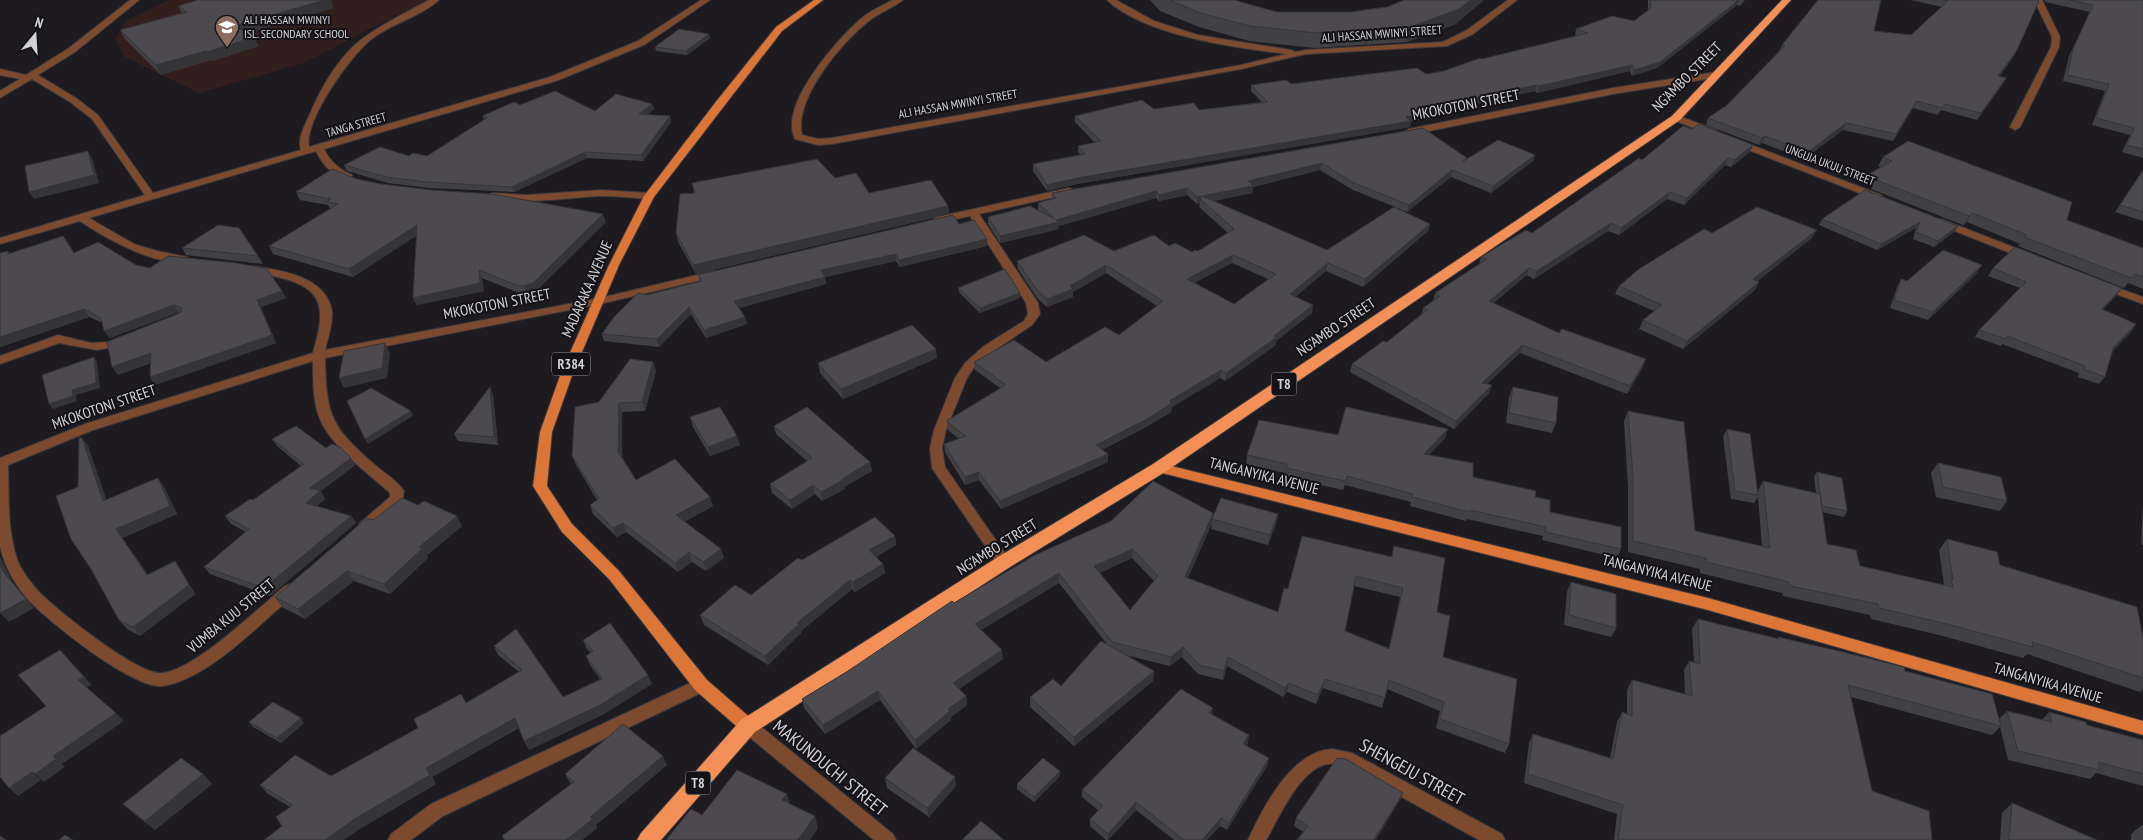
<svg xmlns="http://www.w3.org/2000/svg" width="2143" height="840" font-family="'PT Sans Narrow',sans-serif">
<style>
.education{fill:#311e1d}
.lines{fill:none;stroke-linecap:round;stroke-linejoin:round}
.minor-casing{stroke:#3a383d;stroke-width:2}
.major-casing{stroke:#3a383d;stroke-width:2}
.highway-casing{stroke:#3a383d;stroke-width:2}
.minor{fill:#7b4a2f;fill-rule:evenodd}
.major{fill:#db7538;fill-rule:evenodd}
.highway{fill:#f29058;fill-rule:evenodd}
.wall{fill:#414044;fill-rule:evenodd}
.shaded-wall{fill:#353437}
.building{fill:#4c4a4f;stroke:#353437;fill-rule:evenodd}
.labels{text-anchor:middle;stroke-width:4;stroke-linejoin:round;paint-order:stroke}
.far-poi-label{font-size:12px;fill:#d2d1d4;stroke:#141217;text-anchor:start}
.far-street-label{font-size:12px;fill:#d2d1d4;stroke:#141217}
.shield{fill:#141217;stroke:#99989b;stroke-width:1}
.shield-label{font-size:14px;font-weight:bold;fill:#d2d1d4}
.street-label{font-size:15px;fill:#d2d1d4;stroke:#141217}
.near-street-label{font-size:18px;fill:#d2d1d4;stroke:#141217}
</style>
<rect width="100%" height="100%" fill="#1d1b20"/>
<path class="education" d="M169,0H427L304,63L199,93L125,57L115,39L126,21Z"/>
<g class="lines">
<g class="minor-casing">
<path id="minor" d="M130,0H139L75,52L38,75L76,98L98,115L153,193L301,150C297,137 305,126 310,114C322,85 342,51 369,34C388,21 409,11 429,0H439C420,17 393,23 373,38C351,54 304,121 309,147L550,77L638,41L701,0H710L644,45L556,81L324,149C330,162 340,170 352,175V179C337,182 322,164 316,151L89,218L134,244L157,251L187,257L188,259L187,261C158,268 103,237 80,221L0,244V238L145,195L92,119L70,102L32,79L0,98V91L20,79L0,75V69L26,75L69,48Z
M893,0H903C893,8 880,12 870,20C842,42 794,98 802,135L818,139L832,138L1241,65L1287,54C1237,48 1145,36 1107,0H1116L1154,21L1198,35L1291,50L1295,52L1306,50L1443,42L1467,30L1508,0H1517L1473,34L1447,46L1306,54L1241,69L832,144L818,145L795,139C778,105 838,38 863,17C872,10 883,5 893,0Z
M2034,0H2042L2060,37L2059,47L2020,127L2015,130L2010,127L2051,47L2052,37Z
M1716,72L1719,73V77L1613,94L1409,135L1404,132L1409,129L1613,88Z
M1676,115L1716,130L1718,132L1716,134H1710L1673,120V116Z
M1736,139L1881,195L1883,197L1881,199H1875L1733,144L1731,142Z
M1069,188L1072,189V193L979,214L1038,303L1040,314L1032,325L992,352L973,369L967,378L946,430L942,448L945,467L1011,562L1009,566L1004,567L999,566L932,468L930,448L934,430L955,378L965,363L984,346L1024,321L1028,314L1026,303L970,216L937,223L932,220L937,217Z
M602,190L649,193L654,196L649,199C634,198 618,196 602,196C581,196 500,208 487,196L492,193L526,195Z
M1941,219L2031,254L2032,256L2031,258H2023L1937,224L1936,222Z
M252,266C280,270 326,276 332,311C333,324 328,338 325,350L600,298L714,271L719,274L718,276L600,304L325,358C326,415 331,427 375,465C384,473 398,481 404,491L402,502L370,531H360L358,527L360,523L390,497V493C367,472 328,445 318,414C313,398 313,378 313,361L93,430L8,465C9,496 7,529 17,559C22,572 31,583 40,593C58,611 139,676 162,673C196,669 257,609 285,586L290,584L295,586L297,590L295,594C261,623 208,679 163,686C134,690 44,619 25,596C13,581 4,565 0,546V458L85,424L313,353C316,340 321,327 320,314C320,279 273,277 248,271L247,269Z
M2104,283L2143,297V304L2100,288L2099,286L2100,284Z
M58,335L91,343L108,342L124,336L130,340L118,346L97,350L59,343L0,364V356Z
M701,678L707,680L709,685L707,690L443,816L411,840H388L391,834L431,804Z
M748,719L754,721L893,834L896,840H874L742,731L740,726L742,721Z
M1332,749L1352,753L1502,834L1505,840H1479L1344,765C1339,765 1333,763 1328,764C1300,768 1279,818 1266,840H1248C1263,808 1291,751 1332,749Z"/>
</g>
<g class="major-casing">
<path id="major" d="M814,0H823L782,31L654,197L619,265L573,373L552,432L547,486L572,524L619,571L707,680L754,721L756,726L754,731L748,733L742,731L695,690L609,579L562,532L533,486L540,432L561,373L609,265L644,196L715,103L776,27Z
M1159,463L1708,598L2143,721V735L1708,610L1154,471L1152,468L1154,465Z"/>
</g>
<g class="highway-casing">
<path id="highway" d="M1782,0H1791L1680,120L1165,472L1010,567L755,732L661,840H637L641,833L741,720L998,557L1153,464L1672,116Z"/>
</g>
<use href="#minor" class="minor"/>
<use href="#major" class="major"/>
<use href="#highway" class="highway"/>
</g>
<path class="wall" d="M1150,0H1234L1277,12L1456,24L1407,42L1314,48L1249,41L1199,27L1160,11Z
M1648,0H1745L1740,6L1737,5L1657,68L1632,76L1630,71L1537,93L1535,91L1464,106L1463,110L1411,122L1410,127L1077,184L1047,191L1033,171V164L1081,155L1078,152V146L1095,143L1075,122V116L1154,109L1199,110L1262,102L1251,91V85L1291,84L1426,74L1444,71L1482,59L1578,36L1575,35L1576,29L1634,21L1648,10Z
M1911,0H2038L2017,50L1999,77L2006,78L2002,85L1977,120L1941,110L1938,115L1913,108L1893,141L1843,130L1804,159L1762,143L1759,145L1706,125L1708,118L1726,106L1779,51L1782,45L1874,31L1911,35L1942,7Z
M2044,0H2143V158L2122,152L2130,135L2092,125L2105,91L2063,81L2069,56L2090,12L2045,2Z
M178,6L334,8L247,33L259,46L212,61L211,60L161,75L125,39L120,30L182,13Z
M709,34L710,38L687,55L656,51L655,47Z
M652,104L654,109L646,115L670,116L671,122L643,161L587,158L514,192L429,188L388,183L347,171L344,165L409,156H427L484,120L482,116L520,105L595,111Z
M1423,128L1467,159L1535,155L1533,161L1491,193L1451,177L1407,212L1351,189L1320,170L1253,187L1252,193L1214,201L1327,250L1430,224L1428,231L1363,287L1326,271L1295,297L1313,305L1312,313L1276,341V345L1225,381L1220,378L1172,407L1171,412L1146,427L1102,450L1108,454V462L1001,509L979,480L965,485L945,452L944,444L959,439L948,430L947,422L1000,388L975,370L974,362H1046L1119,335L1157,306L1106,273L1073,292V297L1047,307L1037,298L1018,269L1017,261L1169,246L1192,252L1198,251L1228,233L1199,207L1200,203L1197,204L1187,195L1159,201L1156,198L1059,226V229L1000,243L988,224V217L1040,211L1038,210V203L1052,199V193ZM1232,263L1268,279L1234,304L1194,283Z
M1692,129L1753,145L1750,152L1731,167L1725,165L1684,205L1667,199L1619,235L1608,231L1534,279L1527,275L1493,303L1559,333L1643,367L1627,394L1520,353L1487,384L1492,385L1489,393L1454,429L1350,372L1352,364L1387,342L1421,315L1423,308L1433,301L1435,293L1479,264L1481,257L1532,233L1642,160Z
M1883,157L2067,220L2143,248V289L2128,283L2124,288L2018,246L2020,244L1967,222L1963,225L1871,189L1873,186L1865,183L1869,174L1881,167L1878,166Z
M2143,170V221L2115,212Z
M835,178L869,193L948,206L949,214L696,274L678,242L676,233L694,193L692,183Z
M357,179L381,184L606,222L536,291L527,294L519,293L482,278L484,291L417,305L413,298L417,235L353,277L273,254L269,246L330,209L328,205L300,200L296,192Z
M1865,190L1958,226L1954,232L1934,247L1913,239L1916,228L1877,250L1819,225L1822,219Z
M959,224L987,246L900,267L896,261L825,277L826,284L739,308L747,324L706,338L691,314L659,347L604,341L602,334L647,295L700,281L698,275Z
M1712,233L1812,238L1757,281L1759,282L1755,290L1683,349L1639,329L1643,320L1654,311L1615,294L1619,286Z
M182,248L258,256L263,264L186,255Z
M8,251L10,254L74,253L136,265L286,298L261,307L276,343L155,385L150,377L151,363L118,375L180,313L179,312L110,338L104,331L103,323L89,317L0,347Z
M1993,268L2122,288L2116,296L2103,309L2136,324L2131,332L2113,351L2105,377L2099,384L2078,377L2079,373L2002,344L2001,346L1975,337L1979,330L2020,288L1988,276Z
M1977,273L1928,320L1890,308L1897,287L1901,279L1907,281Z
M958,288L1020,293V298L980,313L959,292Z
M937,358L843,399L820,373L818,363Z
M656,371L645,411L622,412V457L636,480L713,506L684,522L724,558L706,571L692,562L678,572L626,532L617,537L593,514L590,505L597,500L576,465L572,456L599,402Z
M490,387L493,395L498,445L458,441L454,434Z
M1513,387L1556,423L1552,433L1506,423L1509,397Z
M1628,411L1695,531L1762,546L1758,497L1754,503L1731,499L1723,437L1727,429L1758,491L1763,481L1816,493L1814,477L1817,472L1847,511L1844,517L1822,512L1827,544L1860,566L1944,585L1939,550L1947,539L2000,565L2143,637V689L2140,692L2027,654L2023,658L1939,635L1871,619L1870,615L1783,596L1782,593L1700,573V569L1628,552V487L1624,421Z
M690,417L740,445L710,456L693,427Z
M774,426L870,462L872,471L844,487L845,489L822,501L815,494L792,509L772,493L770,484L807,461L776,434Z
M1338,435L1445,438L1429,455L1473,477L1535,497L1550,512L1621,549L1617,558L1542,540L1543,536L1467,519L1466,521L1410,506L1411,502L1345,485L1343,490L1284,477L1285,473L1246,464L1247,455Z
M82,438L88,446L106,500L158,478L164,487L177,514L122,538L148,575L175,561L181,570L195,594L140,636L127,629L119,620L78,487Z
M272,439L326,448L351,458L355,465L321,491L325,499L317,506L351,516L356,523L270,596L210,574L204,567L246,532L231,524L225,516L253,500L301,466L277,446Z
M1938,463L2007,501L2000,511L1936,497L1931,473Z
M2143,505V545L2141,544Z
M1213,513L1212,519L1278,514L1276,524L1268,545L1211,529L1212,523L1188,578L1278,612L1288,589L1391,557L1394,546L1437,612L1443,657L1509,744L1505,753L1436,728L1440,711L1387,689L1382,708L1323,688L1316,704L1287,692L1283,697L1227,666L1223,680L1198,674L1182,657L1170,666L1125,655L1154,671L1153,681L1074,746L1030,707V697L1061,686L1106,643L1059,583L981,630L1003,659L959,689L966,696L967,705L951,717V720L916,749L880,700L825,734L804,708L802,699L848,671L954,603ZM1132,558L1154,581L1130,610L1100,573ZM1354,586L1400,597L1389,648L1345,631Z
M373,520L462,526L427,555L428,558L390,594L354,581L305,619L282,607L275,597Z
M895,536L896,545L876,557L883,564L885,573L855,592L852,589L801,631V633L768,665L704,625L700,615L751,595L802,560Z
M1571,582L1616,628L1611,637L1564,625L1567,592Z
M1698,619L1777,639L1778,637L1905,671L1999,719L2007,711L2042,720L2049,712L2087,725L2143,740V786L2096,773L2090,779L2008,760L2000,727L1992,735L1851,697L1872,791L1932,840H1614L1617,814L1524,783L1529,743L1533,734L1610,758L1617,722L1622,712L1627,714V690L1632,680L1685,694L1684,670L1689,661L1694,662L1692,629Z
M583,640L652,684L604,714L529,750L524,741L519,728L432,777L436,784L363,827L282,826L290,807L268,794L260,785L331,776L467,702L519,672L498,655L494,646L563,697L600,679L590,665L586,656L591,653L587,649Z
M1212,715L1248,743L1246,746L1269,758L1267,766L1227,830L1220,826L1207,840H1174L1136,810L1108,840H1106L1090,826V819L1098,810L1082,797V790Z
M249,722L304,723L281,743L253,727Z
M667,765L596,825L597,828L582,840H504L502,836L571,784L565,774Z
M203,774L212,784L155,830L133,813L123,804Z
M1060,776L1034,802L1017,789V784Z
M885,778L956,786L929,817L887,788Z
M1403,793L1400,800L1303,832L1294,826L1296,818Z
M2012,803L2097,840H2000L2002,813Z
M2142,825H2143V840H2131V834Z"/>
<path class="shaded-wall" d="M325,0H331L334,8L240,35L235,26Z
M1470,0H1484L1456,24L1407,42L1410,27Z
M1739,0L1737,5L1657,68L1632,76L1634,70Z
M709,34L710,38L687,55L686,51Z
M254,37L259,46L212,61L207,52Z
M2017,50L2014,56L1995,83L1998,76Z
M206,51L211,60L161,75L156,65Z
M1632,65L1630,71L1537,93L1539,86Z
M2006,78L2002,85L1977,120L1981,113Z
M1537,85L1535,91L1464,106L1463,110L1411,122L1410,127L1077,184L1047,191V185L1077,178L1406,117L1461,101Z
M652,104L654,109L640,120L639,114Z
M670,116L671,122L643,161L641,155Z
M1846,123L1843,130L1804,159L1808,152Z
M1765,136L1762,143L1759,145L1762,138Z
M1753,145L1750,152L1731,167L1734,160Z
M88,151L92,158L99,183L34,199L29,192Z
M585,152L587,158L514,192L512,187Z
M1535,155L1533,161L1491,193L1493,186Z
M1728,158L1725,165L1684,205L1687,198Z
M1322,163L1320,170L1253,187L1252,193L1204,203L1200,199V203L1197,204V197L1248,181Z
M1452,170L1451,177L1407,212L1409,205Z
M1187,188V195L1159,201V195Z
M1156,191V198L1059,226V229L1000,243V236Z
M1670,192L1667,199L1619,235L1621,228Z
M948,206L949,214L696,274L693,265Z
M1972,213L1967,222L1963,225L1969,216Z
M603,214L606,222L536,291L527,294L524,286Z
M1920,222L1916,228L1877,250L1881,244Z
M1611,223L1608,231L1534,279L1537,271Z
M1430,224L1428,231L1363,287L1365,279Z
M417,225L421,233L353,277L349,269Z
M1958,226L1954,232L1934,247L1938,241Z
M1817,230L1812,238L1749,288L1753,279Z
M987,239V246L900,267L899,260Z
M896,254V261L825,277L826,284L736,309L734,301L821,270Z
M1233,255L1232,263L1187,287V279Z
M1328,263L1326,271L1288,302L1290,294Z
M1106,265V273L1073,292V297L1047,307V299Z
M1982,265L1977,273L1928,320L1933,312Z
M1529,268L1527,275L1487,309L1489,301Z
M479,270L482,278L484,291L417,305L413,298Z
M1759,282L1755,290L1683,349L1687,341Z
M2122,288L2116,296L2096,316L2102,309Z
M282,291L286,298L261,307L276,343L155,385L150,377L257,300Z
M1020,293V298L980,313V308Z
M174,305L179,312L110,338L104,331Z
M1313,305L1312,313L1276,341V345L1225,381L1226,373Z
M689,307L691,314L659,347L657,339Z
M84,309L89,317L0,347V337Z
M745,317L747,324L706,338L704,330Z
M2136,324L2131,332L2108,356L2113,348Z
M385,343L390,353L387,378L344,388L339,378Z
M1522,345L1520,353L1479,391L1482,383Z
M936,349L937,358L843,399L841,389Z
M151,353L157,360L118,375L112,367Z
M94,357L97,362L100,388L76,395L77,401L53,409L49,404Z
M1646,359L1643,367L1627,394L1630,386Z
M653,362L656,371L645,411L642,402Z
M1221,370L1220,378L1172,407L1171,412L1146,427L1096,453V445Z
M1492,385L1489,393L1454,429L1456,421Z
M490,387L493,395L498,445L494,437Z
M619,403L622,412V461L618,452Z
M411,411L413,416L368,444L365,439Z
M1448,429L1445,438L1421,463L1424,454Z
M737,436L740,445L710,456L708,447Z
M82,438L88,446L110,510L103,501Z
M1108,454V462L1001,509L1000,501Z
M351,458L355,465L321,491L325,499L311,511L306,503L310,488Z
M870,462L872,471L844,487L845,489L822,501L821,492Z
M979,472V480L965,485V477Z
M158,478L164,487L177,514L122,538L154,583L147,575L116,529Z
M813,485L815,494L792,509L790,500Z
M710,497L713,506L679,524L676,515Z
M1213,513L1212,522L1184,586L1185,577Z
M1278,514L1276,524L1268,545L1270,535Z
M351,516L356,523L270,596L264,588Z
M457,516L462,526L427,555L428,558L390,594L384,584L419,547Z
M623,523L626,532L617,537L613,528Z
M895,536L896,545L871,560L869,550Z
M721,549L724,558L706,571L703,562Z
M1133,549L1132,558L1094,575V566Z
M689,552L692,562L678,572L675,563Z
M0,557L13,583L34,608L9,622L0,613Z
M175,561L181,570L195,594L140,636L133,627Z
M883,564L885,573L855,592L853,582Z
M347,571L354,581L305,619L298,609Z
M1059,573V583L976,633L975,624Z
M850,580L852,589L801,631V633L768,665L765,656L797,623Z
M1183,647L1182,657L1170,666L1171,657Z
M60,650L92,685L86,688L78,680Z
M1002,650L1003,659L954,692L953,683Z
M1228,657L1227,666L1223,680L1224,671Z
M1154,671L1153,681L1074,746V737Z
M648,675L652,684L604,714L529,750L524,741Z
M1325,679L1323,688L1316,704L1318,695Z
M1289,683L1287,692L1283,697L1285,688Z
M878,691L880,700L825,734L823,725Z
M966,696L967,705L951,717V720L916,749L915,740L948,709Z
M1213,708L1212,716L1209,713Z
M116,713L124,721L62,764L65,767L44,782L35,774L53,756Z
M301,718L304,723L281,743L277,738Z
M515,718L520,727L432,777L436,784L363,827L344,840H325L426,768Z
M1249,735L1248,743L1242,752L1243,744Z
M663,756L667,765L596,825L597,828L582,840H566L590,817Z
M1269,758L1267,766L1227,830L1229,823Z
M1060,771V776L1034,802V797Z
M32,772L41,780L18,796L9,788Z
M203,774L212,784L155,830L145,821Z
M955,777L956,786L929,817L927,808Z
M1403,793L1400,800L1376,840H1374Z
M787,794L790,806L782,800Z
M1136,802V810L1108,840H1107L1108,834Z
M815,816L818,828L810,840H798Z
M1221,818L1220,826L1207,840H1202Z"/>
<path class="building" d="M198,0H325L235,26L254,37L207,52L206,51L156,65L120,30L187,12L178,6Z
M1170,0H1234L1277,12H1350L1387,7L1404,0H1470L1459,9L1410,27L1317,33L1250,26L1200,13Z
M1650,0H1739L1660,62L1634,70L1632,65L1539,86L1537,85L1461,101L1464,103L1406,117L1411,121L1077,178L1047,185L1033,164L1085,154L1078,146L1101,141L1075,116L1142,100L1154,109L1194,103L1199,110L1268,102L1251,85L1286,80L1291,84L1417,68L1426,74L1444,71L1480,58L1482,59L1588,33L1576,29L1612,16L1634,21L1651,8Z
M1818,0H1881L1874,31L1911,35L1948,1L1943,0H2038L2039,1L2017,50L1998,76L2006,78L1981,113L1945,104L1942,108L1917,101L1896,134L1846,123L1808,152L1765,136L1762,138L1708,118L1726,106L1785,46L1782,45Z
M2069,0H2143V149L2127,145L2134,128L2096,118L2109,84L2067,75L2073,49L2093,5Z
M679,29L709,34L686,51L655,47Z
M555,91L595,111L616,94L652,104L639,114L670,116L641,155L585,152L512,187L427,182L386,177L344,165L380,147L409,156L413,153L427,156L487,118L482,116L514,102L520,105Z
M1699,124L1753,145L1734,160L1728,158L1687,198L1670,192L1621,228L1611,223L1537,271L1529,268L1489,301L1559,333L1562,329L1646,359L1630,386L1522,345L1482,383L1492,385L1456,421L1352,364L1383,341L1387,342L1427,310L1423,308L1440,296L1435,293L1487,259L1481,257L1526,230L1532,233L1639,158L1642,160L1683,126L1692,129Z
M1423,128L1467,158L1462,162L1498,140L1535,155L1493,186L1452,170L1409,205L1352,182L1322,163L1248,181L1253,186L1197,197L1187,188L1159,195L1156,191L1056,220L1059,222L1000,236L988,217L1030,206L1055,219L1038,203L1056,198L1052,193Z
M1908,141L2072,202L2067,220L2143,248V277L2135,274L2131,278L2024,237L2027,235L1972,213L1969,216L1876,180L1879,178L1869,174L1892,161L1883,157Z
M88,151L94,175L29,192L25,166Z
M817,159L835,178L856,173L869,193L931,180L948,206L693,265L676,233L680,194L695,193L692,183Z
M332,169L357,179L381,184L431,190L492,194L603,214L533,283L524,286L516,285L479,270L480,283L413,298L417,225L349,269L269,246L338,204L327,202L331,199L296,192Z
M2143,170V212L2120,205Z
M1865,190L1958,226L1938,241L1916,232L1920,222L1881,244L1822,219Z
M1202,196L1327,250L1394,207L1430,224L1365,279L1328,263L1290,294L1313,305L1274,336L1277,337L1226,373L1221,370L1169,401L1172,403L1147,419L1096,445L1108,454L1000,501L979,472L965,477L944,444L966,436L947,422L948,420L1006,385L974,362L1014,340L1046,362L1105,327L1119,335L1163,301L1106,265L1070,286L1073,289L1047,299L1037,290L1017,261L1084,235L1114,251L1154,235L1169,246L1175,243L1192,252L1195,250L1198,251L1234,229L1200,199ZM1233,255L1276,274L1234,304L1187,279Z
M1757,207L1817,230L1753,279L1759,282L1687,341L1643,320L1662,305L1619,286L1639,269L1704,229L1712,233Z
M953,215L959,224L974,220L987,239L899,260L896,254L821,270L825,277L734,301L745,317L704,330L689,307L657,339L602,334L614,317L638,293L647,295L702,281L698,275Z
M218,225L239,228L258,256L182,248Z
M63,236L74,253L98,242L136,265L150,268L168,256L237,263L267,269L282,291L257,300L272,335L150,377L151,353L112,367L107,342L180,313L182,308L174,305L104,331L101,318L84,309L0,337V253L8,251V254Z
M2015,247L2122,288L2102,309L2136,324L2113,348L2105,377L2084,369L2085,366L2007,336L2006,339L1979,330L2026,282L1993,268Z
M1943,250L1982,265L1933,312L1894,300L1901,279L1907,281Z
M1005,269L1020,293L980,308L958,288Z
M912,325L936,349L841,389L818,363Z
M385,343L382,368L339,378L344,351Z
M94,357L96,383L72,390L73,396L49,404L42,375Z
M630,359L653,362L642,402L619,403L618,452L636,480L675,459L710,497L676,515L721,549L703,562L689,552L675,563L623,523L613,528L590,505L599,499L572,456L575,407L599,402Z
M490,387L494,437L454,434Z
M1513,387L1558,397L1556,423L1509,413Z
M371,388L411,411L365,439L347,401Z
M720,407L737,436L708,447L690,417Z
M807,407L870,462L842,479L843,480L821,492L813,485L790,500L770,484L812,458L774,426Z
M1346,407L1448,429L1424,454L1473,463V477L1536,491L1535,497L1550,500V512L1621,527V549L1545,532L1546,527L1470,510L1469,512L1412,497L1413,494L1347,476L1345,481L1286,468L1287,464L1247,455L1259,420L1338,435Z
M1628,411L1684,422L1695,531L1770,548L1763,481L1820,494L1827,544L1856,550L1860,566L1953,587L1951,579L1953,580L1947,539L1997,552L2000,565L2137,607L2143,637V678L2032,642L2033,647L1947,624L1879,608L1878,604L1790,586L1789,582L1706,562V558L1633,541V476Z
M296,426L326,448L332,444L340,447L351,458L310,488L320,491L306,503L351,516L264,588L204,567L249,529L225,516L250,499L253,500L304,464L272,439Z
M1727,429L1750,434L1758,495L1735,491Z
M79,438H82L103,501L158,478L170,506L116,529L147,575L175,561L189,585L133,627L119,620L91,569L71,539L56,496L78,487Z
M1938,463L2001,477L2007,501L1943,487Z
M1817,472L1842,478L1847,511L1822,506Z
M1153,481L1213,513L1185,577L1278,612L1284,588L1288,589L1302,536L1392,557L1394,546L1445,558L1437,612L1450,616L1443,657L1517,679L1509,744L1440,719L1444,702L1389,680L1385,698L1325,679L1318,695L1289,683L1285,688L1228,657L1224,671L1199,665L1183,647L1171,657L1112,642L1059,573L975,624L1002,650L953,683L966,696L948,709L950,711L915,740L878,691L823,725L802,699L848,671L952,601L954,603L1035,555L1111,521ZM1133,549L1158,576L1130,610L1094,566ZM1356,576L1403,588L1389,649L1345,631Z
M402,498L418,505L424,501L457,516L419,547L423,548L384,584L347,571L298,609L275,597L367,518L373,520Z
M1221,498L1278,514L1270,535L1212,519Z
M875,517L895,536L869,550L883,564L853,582L850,580L797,623L799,624L765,656L700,615L735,585L751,595L798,558L802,560Z
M0,565L4,573L26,599L0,613Z
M1571,582L1616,594V628L1569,615Z
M1698,619L1779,639L1778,637L1839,651L1904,667L1905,671L1992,694L2001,726L1848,685L1872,791L1929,811L1932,840H1618L1623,805L1528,774L1533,734L1613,759L1622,712L1632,716V680L1692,696L1689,661L1700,664Z
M610,623L648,675L600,705L524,741L515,718L426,768L430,775L356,818L325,840H264L282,826L276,817L293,805L260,785L295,755L331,776L418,728L414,719L461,694L466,703L522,670L494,646L516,629L563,697L602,679L586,656L593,651L583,640Z
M1101,641L1154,671L1074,737L1030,697L1053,679L1061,686Z
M60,650L84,677L78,680L116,713L53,756L56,759L35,774L32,772L9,788L0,777V736L46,706L18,675Z
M1181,689L1213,708L1209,713L1249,735L1243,744L1269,758L1229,823L1221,818L1202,840H1184L1136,802L1108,834L1090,819L1103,806L1082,790Z
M273,702L301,718L277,738L249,722Z
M2007,711L2052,722L2049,712L2086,722L2087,725L2143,740V774L2098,762L2100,770L2018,751Z
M623,724L663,756L590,817L593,819L566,840H505L502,836L574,782L565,774Z
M913,748L955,777L927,808L885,778Z
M181,758L203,774L145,821L123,804Z
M1043,758L1060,771L1034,797L1017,784Z
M1337,758L1346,759L1403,793L1374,840H1297L1308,826L1296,818Z
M737,770L787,794L782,800L815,816L798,840H666L691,809L702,815Z
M2012,803L2097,840H2009Z
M981,821L1004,840H962Z
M65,835L73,840H59Z
M0,836L6,840H0Z"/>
<defs>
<g id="school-pin" transform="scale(1.25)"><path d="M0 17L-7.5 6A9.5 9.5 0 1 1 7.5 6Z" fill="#8d6e63" stroke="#141217"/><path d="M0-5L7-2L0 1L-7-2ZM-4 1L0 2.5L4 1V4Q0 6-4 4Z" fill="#fff"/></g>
</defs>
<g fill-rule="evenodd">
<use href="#school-pin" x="227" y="27"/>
</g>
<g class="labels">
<g class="far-poi-label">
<text x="244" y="24">ALI HASSAN MWINYI<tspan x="244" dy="14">ISL. SECONDARY SCHOOL</tspan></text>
</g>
<g class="far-street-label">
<text transform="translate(1382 34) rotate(-4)" y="4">ALI HASSAN MWINYI STREET</text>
<text transform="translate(958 104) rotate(-10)" y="4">ALI HASSAN MWINYI STREET</text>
<text transform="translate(356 125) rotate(-16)" y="4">TANGA STREET</text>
<text transform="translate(1830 165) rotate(21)" y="4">UNGUJA UKUU STREET</text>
</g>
<g class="shield">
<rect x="552" y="352.5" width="38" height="23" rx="4"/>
<rect x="1271.5" y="372.5" width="25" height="23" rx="4"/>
<rect x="685.5" y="771.5" width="25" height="23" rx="4"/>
</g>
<g class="shield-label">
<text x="571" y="369">R384</text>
<text x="1284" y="389">T8</text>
<text x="698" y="788">T8</text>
</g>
<g class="street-label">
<text transform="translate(1687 77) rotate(-45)" y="5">NG’AMBO STREET</text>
<text transform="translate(1466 105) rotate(-11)" y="5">MKOKOTONI STREET</text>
<text transform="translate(587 289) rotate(-66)" y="5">MADARAKA AVENUE</text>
<text transform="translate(497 304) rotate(-11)" y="5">MKOKOTONI STREET</text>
<text transform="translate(1336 327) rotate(-34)" y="5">NG’AMBO STREET</text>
<text transform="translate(104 407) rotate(-19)" y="5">MKOKOTONI STREET</text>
<text transform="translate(1264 476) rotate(14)" y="5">TANGANYIKA AVENUE</text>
<text transform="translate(997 547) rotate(-32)" y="5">NG’AMBO STREET</text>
<text transform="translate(1657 573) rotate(14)" y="5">TANGANYIKA AVENUE</text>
<text transform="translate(231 616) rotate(-39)" y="5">VUMBA KUU STREET</text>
<text transform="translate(2048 683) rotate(16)" y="5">TANGANYIKA AVENUE</text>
</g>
<g class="near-street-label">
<text transform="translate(830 768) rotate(39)" y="6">MAKUNDUCHI STREET</text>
<text transform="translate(1412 772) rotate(29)" y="6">SHENGEJU STREET</text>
</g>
</g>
<g transform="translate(35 35) rotate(18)" stroke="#141217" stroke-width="4" paint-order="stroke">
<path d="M0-4L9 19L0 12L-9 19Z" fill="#d2d1d4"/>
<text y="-8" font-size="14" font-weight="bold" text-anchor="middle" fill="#d2d1d4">N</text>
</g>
</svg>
